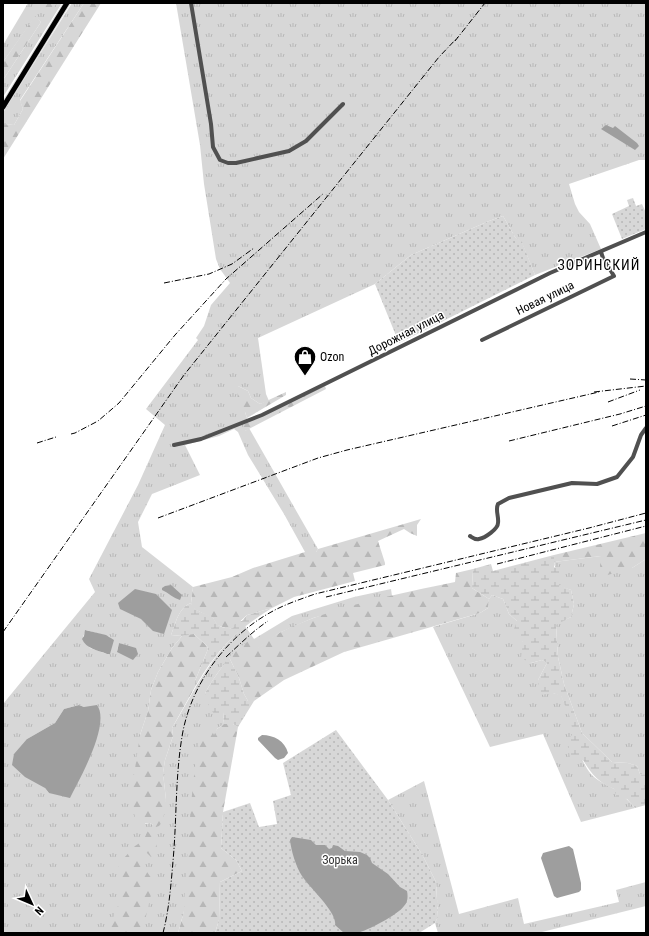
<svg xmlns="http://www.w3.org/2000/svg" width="649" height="936" font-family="'Roboto Condensed',sans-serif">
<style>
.grass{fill:url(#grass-tufts);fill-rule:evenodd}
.forest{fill:url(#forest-firs)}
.wetland{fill:url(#wetland-marsh)}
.garden{fill:url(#garden-dots)}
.water{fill:#9e9e9e}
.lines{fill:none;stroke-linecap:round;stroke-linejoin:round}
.major-casing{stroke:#dbdbdb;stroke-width:7}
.minor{stroke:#505050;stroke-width:4}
.major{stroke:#000;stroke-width:5}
.rail{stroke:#000;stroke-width:1;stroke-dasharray:6 2 1 2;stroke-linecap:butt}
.labels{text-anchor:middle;stroke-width:3;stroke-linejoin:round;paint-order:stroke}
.street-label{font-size:12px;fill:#000;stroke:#fff}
.poi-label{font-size:12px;fill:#000;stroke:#fff;text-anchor:start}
.park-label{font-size:12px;fill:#2e2e2e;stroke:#fff}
.quarter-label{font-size:14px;letter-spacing:1px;fill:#000;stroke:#fff}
</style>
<defs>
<pattern id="grass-tufts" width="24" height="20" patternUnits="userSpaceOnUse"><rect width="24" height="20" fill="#d7d7d7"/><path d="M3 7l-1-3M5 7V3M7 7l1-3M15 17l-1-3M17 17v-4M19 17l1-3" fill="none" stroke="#b7b7b7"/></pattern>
<pattern id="forest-firs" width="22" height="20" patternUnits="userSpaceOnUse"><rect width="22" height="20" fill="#d7d7d7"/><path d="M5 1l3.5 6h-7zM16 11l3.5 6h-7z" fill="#b7b7b7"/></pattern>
<pattern id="wetland-marsh" width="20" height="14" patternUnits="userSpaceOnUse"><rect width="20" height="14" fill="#d7d7d7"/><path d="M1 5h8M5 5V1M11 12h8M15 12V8" fill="none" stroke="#b7b7b7"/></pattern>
<pattern id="garden-dots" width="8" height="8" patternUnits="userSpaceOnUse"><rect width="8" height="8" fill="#d7d7d7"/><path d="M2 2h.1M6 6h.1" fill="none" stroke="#b7b7b7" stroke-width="1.8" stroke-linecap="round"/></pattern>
</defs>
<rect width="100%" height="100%" fill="#fff"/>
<path class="grass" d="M28,3H62L3,97V80L41,22L35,17L3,62V45Z
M72,3H84L20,100L23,109L14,125L3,124L4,111Z
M176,3H646V160H639L569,184L575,204L579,212L590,224L601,249L535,275L522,243L515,237L503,216L489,221L411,255L375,284L258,338L266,394L269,401L260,404L251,398L248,391L238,386V392L247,418L245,431L249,428L318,549L316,552H305L284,514L248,455L238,432L234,429L219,436L185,445L200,475L152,494L138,522L142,547L193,587L191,603C178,608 176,623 171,635L182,636L172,648L158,672L151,690L148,711L140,735L145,824L150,823L153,825L166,800L163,773L165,760L173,736L172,728C194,692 211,654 245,626L254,639L292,616L354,597L391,589L392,596L313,618L279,633L253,652L240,647C226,661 215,675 205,693L223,712L224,724L217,729L184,911L178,933H3V704L95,592L89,579L138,485L165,425L146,409L198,340L196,338L204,326L211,305L230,283L220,269L216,259L204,184L200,145ZM86,630L110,637L107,654L90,648L83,637ZM119,643L134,649H136L117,651ZM79,705L84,707L49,793L45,788L27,739L55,723L64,709Z
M601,556L632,568L646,559V775L640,774L637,766L628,763L612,762L582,733L564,684L558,657L556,624L571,617L574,604L571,590L559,586L554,562Z
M492,595L503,599L509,614L517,621L523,642L531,663L542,660L547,663L538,680L553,693L561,695C564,703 569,711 571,718C575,737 578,758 591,774C597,781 606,784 614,789C622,794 629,801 635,808L581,822L543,734L490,747L433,627L480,613L488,608L489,599Z
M424,781L459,914L518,898L524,924L619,902L616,890L646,882V906L538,933H438L435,923L438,917L436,882L423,856L388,800Z"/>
<path class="forest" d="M42,3H57L49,15L41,4Z
M84,3H101L3,159V124L14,125L23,109L20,101Z
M35,16L41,22L3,80V62Z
M238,386L248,391L251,398L260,404L286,392V395L247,418L245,412L237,410Z
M325,386L326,389L245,431L242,428L247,422Z
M421,519L417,525V536L410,533L404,529L378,541L385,563V565L353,573L355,581L294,597L272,608L247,615L233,628L228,629L217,625L213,618L196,610L192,607L191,603L193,587L232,577L253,568L305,552H316L318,549Z
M646,533V559L632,568L604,576L600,566L601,556L554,562V555Z
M473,569L472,588L489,599L488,608L480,613L344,652L284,680L254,701H248L244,694L239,678L229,657L240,647L250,640L252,643L253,651C262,645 271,637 281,632C333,606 398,594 455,582L456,573Z
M190,634H194L207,646L208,649L195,681V687L172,728L173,736L165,760L163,773L166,800L163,821L159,826L156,827L150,823L141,824L135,818L132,799L133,782L140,735L148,711L151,690L158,672L172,648L182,636Z
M224,724H233L238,727L223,812L221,848L236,860L242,871L220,882L219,920L215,933H178C180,925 183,917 184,909C187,881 191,739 206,727L211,729L214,735L217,729Z
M147,831L157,840L156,859H153L146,852L138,859L154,882L142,933H107L120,901L118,863L124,858L135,846L144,840Z
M3,888L16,899L13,902L15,906L28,911L30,916L39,924L38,927L44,933L33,932C34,917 25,921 17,910L11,909L8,905V900L3,894Z"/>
<path class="wetland" d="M554,555V567L562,572L559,585L571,590L574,604L571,617L556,625L558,657L564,684L582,733L612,762L628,763L637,766L640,774L646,775V805L635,808L627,799L617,798L614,789C598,782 592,775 583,760L571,762L567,742L573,733L570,717L561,696L553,693L540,695L538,680L547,663L542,660L531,663L521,658L523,642L513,632L517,621L509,614L503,599L492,595L489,599L472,588L473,569L491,564L493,571Z
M191,603C194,612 204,612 212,617C215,619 215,622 217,624C221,628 228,629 233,628L236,621H242L247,615L272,608C235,631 218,649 195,687V681L208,649L207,646L194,634L182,636L171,635C176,623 178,608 191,603Z
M229,657L239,678L244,694L248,701H254L238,727L233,724H224L223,712L215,716L208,704L205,693L212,681Z"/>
<path class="garden" d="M633,198L636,206L642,204L646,213V229L622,239L612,214L629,206L627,200Z
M503,216L515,237L522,242L535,275L399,343L375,284L411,255L489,221Z
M336,730L388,800L423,856L436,882L438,917L435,923L419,933H215L219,920L220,882L242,871L236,860L221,848L223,812L250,803L259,827L277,824L273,801L291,795L283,763Z"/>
<path class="water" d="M606,125L613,128L615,126L637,143L639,146L635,150L601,129Z
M171,585L182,595L180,600C173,598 169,593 162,590V588L165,586Z
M135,589L156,594L172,610L164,634L153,631L141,619L120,609L118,603Z
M85,630L106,635L114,640L110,654H107C98,650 86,649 82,639L84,636Z
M119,643L136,648L138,654L133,660L117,652Z
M79,705L84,707L97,705C111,724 79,780 70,798L49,793L45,788L25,777L12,765L14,754L27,739L55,723L64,709Z
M262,735C274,735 285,741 288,753L284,758L278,760L275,758L258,740V738Z
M292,837L311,840L316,845H325L329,849L332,848L333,845L338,846L345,851L360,852L367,855L370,858L372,863L388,874L400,887L407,891C408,896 408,902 404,906C399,914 367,931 357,933C353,934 348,933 344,933L335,925C338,913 309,887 302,876C296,867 291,850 290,840Z
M569,846L573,849L581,883V890L579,892L557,898L554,896L541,858L543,853Z"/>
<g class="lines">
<g class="major-casing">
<path id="major" d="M3,107L67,3"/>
</g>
<path class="minor" d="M191,3L211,124L213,147L220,160L228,163H236L289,151L306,141L343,104
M482,340L614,276L603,258L601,252
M174,445L201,439L262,415L550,273L646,232
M470,536C473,538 475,540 479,539C485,538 498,529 498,523C499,516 495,510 498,504L509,498L572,483L597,484L617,477L633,457L641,435L646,428"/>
<use href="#major" class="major"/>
<path class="rail" d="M455,41L485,3
M164,283L209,274L232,264L254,248
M630,379L646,380
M594,392L646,386
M608,402L640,390
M612,426L646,415
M71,434L75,433L98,421L119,403L175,335L226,279L324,193
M509,441L620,414L646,406
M37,443L56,437
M158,518L318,458L347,450L599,392
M497,564L646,526
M326,597L646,520
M3,632L184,375L439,57L458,37
M226,657C240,644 253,631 268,621
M163,933C169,910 171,885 173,861C177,818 175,774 183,731C193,681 228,635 273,611C286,604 301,599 315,594L589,528L646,513"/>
</g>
<defs>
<g id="shop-pin" transform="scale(1.15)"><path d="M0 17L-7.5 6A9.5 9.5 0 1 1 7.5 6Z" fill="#000" stroke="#fff"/><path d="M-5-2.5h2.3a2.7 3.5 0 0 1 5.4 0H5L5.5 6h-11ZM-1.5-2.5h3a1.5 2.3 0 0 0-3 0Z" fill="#fff"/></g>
</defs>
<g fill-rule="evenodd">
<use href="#shop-pin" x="305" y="357"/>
</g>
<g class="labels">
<g class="street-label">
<text transform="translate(545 298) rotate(-26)" y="4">Новая улица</text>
<text transform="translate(406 333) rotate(-27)" y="4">Дорожная улица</text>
</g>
<g class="poi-label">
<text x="320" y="361">Ozon</text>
</g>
<g class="park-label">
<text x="340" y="864">Зорька</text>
</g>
<g class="quarter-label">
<text x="599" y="270">ЗОРИНСКИЙ</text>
</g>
</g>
<rect width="649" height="936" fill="none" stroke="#000000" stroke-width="8"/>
<g transform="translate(32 904) rotate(134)" stroke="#ffffff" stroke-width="3" paint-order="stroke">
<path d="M0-3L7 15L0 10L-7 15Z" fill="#000000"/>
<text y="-6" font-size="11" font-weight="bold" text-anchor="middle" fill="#000000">N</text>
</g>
</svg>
